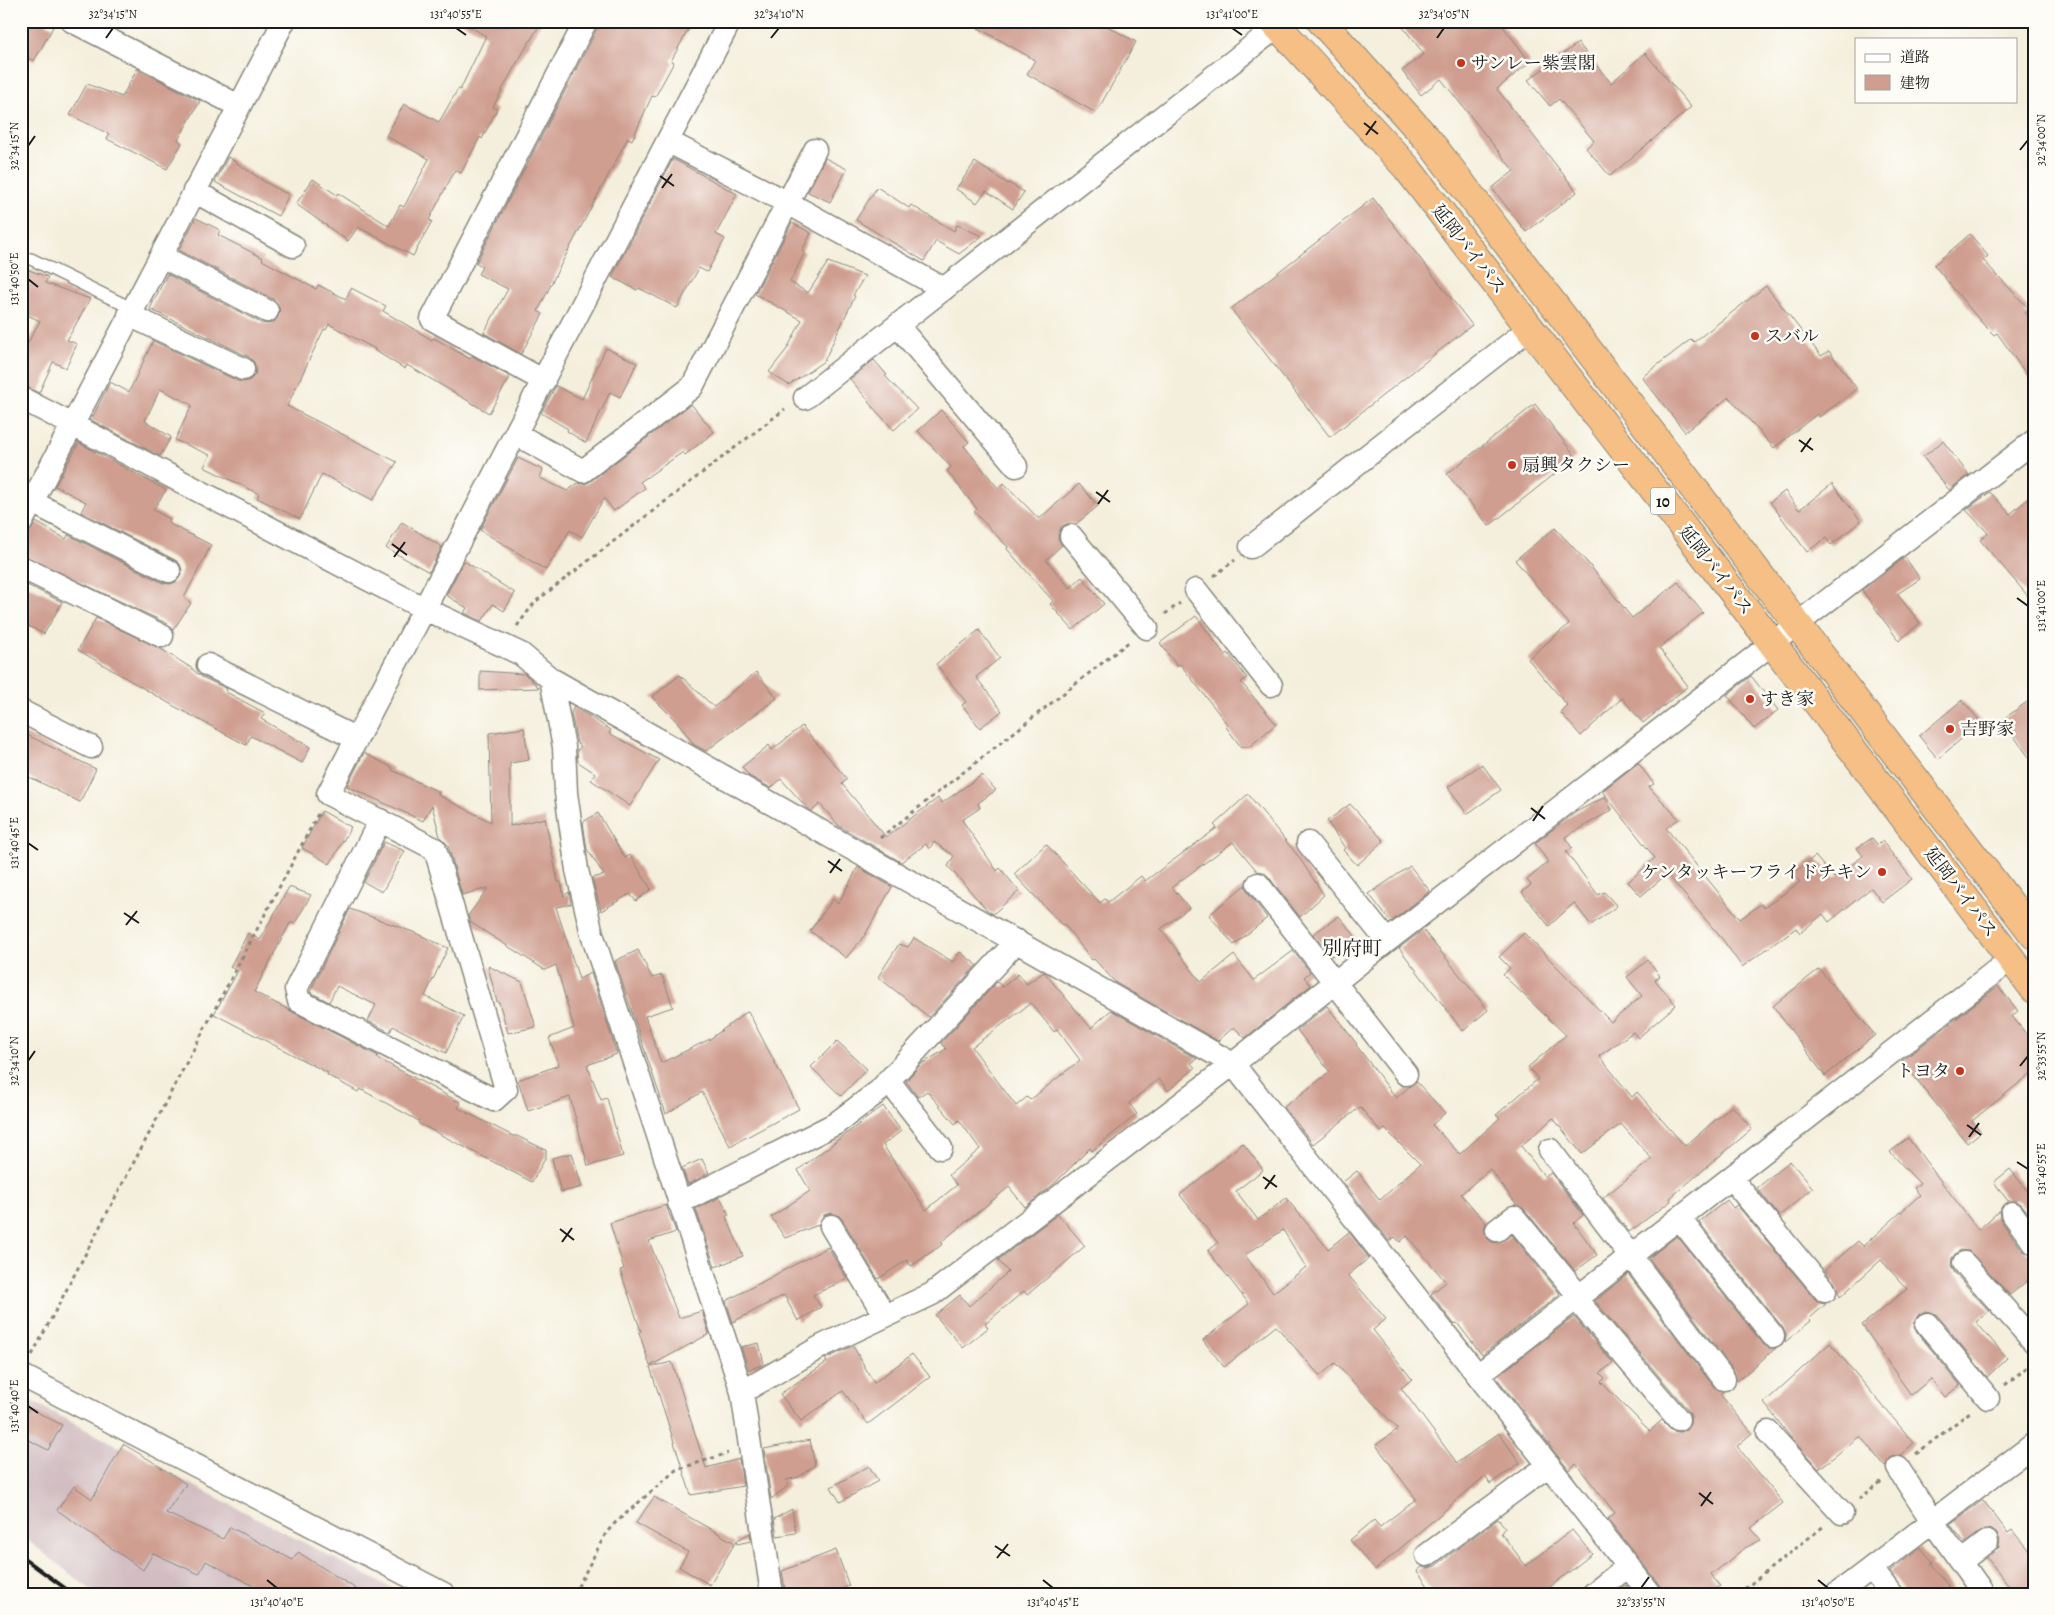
<svg xmlns="http://www.w3.org/2000/svg" width="2055" height="1615" font-family="Alegreya,'Noto Serif JP',serif">
<style>
.industrial{fill:#d2bec2}
.building{fill:#cf9e90;fill-rule:evenodd}
.lines{fill:none;stroke-linecap:round;stroke-linejoin:round}
.service-casing{stroke:#88867c;stroke-width:14}
.minor-casing{stroke:#88867c;stroke-width:25}
.trunk-casing{stroke:#88867c;stroke-width:30}
.path{stroke:#88867c;stroke-width:3;stroke-dasharray:4 4;stroke-linecap:butt}
.service{stroke:#fff;stroke-width:11}
.minor{stroke:#fff;stroke-width:22}
.trunk{stroke:#f5bf86;stroke-width:28}
.rail{stroke:#1c1c1c;stroke-width:4}
.ticks{fill:none;stroke:#1c1c1c;stroke-width:2}
.poi-dot{fill:#c8321e;stroke:#fdfcf7;stroke-width:2}
.labels{text-anchor:middle;stroke-width:5;stroke-linejoin:round;paint-order:stroke}
.shield{fill:#fdfcf7;stroke:#605f5e;stroke-width:1}
.shield-label{font-size:16px;font-weight:bold;fill:#1c1c1c}
.poi-label{font-size:18px;fill:#1c1c1c;stroke:#fdfcf7;text-anchor:start}
.street-label{font-size:18px;fill:#1c1c1c;stroke:#fdfcf7}
.quarter-label{font-size:20px;fill:#1c1c1c;stroke:#fdfcf7}
.neatline{fill:none;stroke:#1c1c1c;stroke-width:2}
.ticks-label{font-size:12px;text-anchor:middle;fill:#1c1c1c}
</style>
<rect width="100%" height="100%" fill="#fdfcf7"/>
<filter id="ink" filterUnits="userSpaceOnUse"><feTurbulence type="fractalNoise" baseFrequency=".02" numOctaves="2"/><feDisplacementMap in="SourceGraphic" scale="10" xChannelSelector="R" yChannelSelector="G"/><feConvolveMatrix kernelMatrix="1 2 1 2 8 2 1 2 1" color-interpolation-filters="sRGB"/></filter>
<filter id="wash" filterUnits="userSpaceOnUse"><feTurbulence type="fractalNoise" baseFrequency=".0096" numOctaves="4" result="noise"/><feDisplacementMap in="SourceGraphic" scale="20" xChannelSelector="R" yChannelSelector="G"/><feGaussianBlur stdDeviation="1.12" result="paint"/><feColorMatrix in="noise" values="0 0 0 0 0 0 0 0 0 0 0 0 0 0 0 0 0 1.4 0 .05"/><feComposite in="paint" operator="in"/></filter>
<g filter="url(#wash)">
<rect width="100%" height="100%" fill="#f4efdc"/>
<path class="industrial" d="M21,1396L403,1594H96L21,1535Z"/>
<g id="blocks">
<path class="building" d="M21,21H41L53,27L34,61L21,55Z
M460,21H542L515,66L493,107L497,109L482,139L480,137L461,173L455,170L429,220L432,221L413,256L358,227L348,241L296,204L313,179L337,195L338,193L389,226L400,205L404,207L429,159L386,136L404,104L439,122L458,89L460,90L486,36Z
M599,21H693L671,61L674,62L655,97L652,96L632,140L628,138L557,272L538,311L543,314L521,354L484,333L508,289L478,274L482,267L476,263L598,27Z
M966,21H1098L1136,42L1096,113L1027,74L1035,60Z
M1398,21H1499L1530,62L1497,89L1577,192L1526,232L1492,188L1514,171L1441,79L1421,95L1402,71L1424,54Z
M1578,43L1611,83L1645,53L1691,107L1610,176L1586,148L1594,141L1559,99L1550,106L1528,80Z
M137,69L200,101L178,140L182,143L167,169L107,139L109,134L70,115L87,84L122,97Z
M228,157L265,182L289,195L278,216L215,182Z
M825,158L847,169L830,202L808,192Z
M673,159L737,194L716,234L725,239L707,272L699,268L677,308L639,288L637,290L612,277Z
M975,162L1008,184L1009,183L1024,192L1013,209L986,191L977,203L956,189Z
M877,187L909,208L911,205L954,231L957,225L982,236L959,254L936,241L924,261L856,220Z
M1373,198L1472,325L1330,437L1231,309Z
M196,218L220,230L218,235L263,258L262,260L316,289L318,285L346,299L351,288L386,306L383,311L432,340L434,338L470,359L472,356L509,376V379L489,413L407,365L405,369L374,350L375,349L329,324L326,330L324,329L287,406L397,462L373,500L322,474L300,519L257,498L259,494L204,467L210,455L175,440L192,405L160,389L145,421L171,437L160,456L91,420L110,382L129,392L153,341L238,381L244,382L250,380L255,375L256,368L254,362L249,357L150,309L167,274L261,323L268,324L274,322L278,317L280,311L278,304L273,299L179,250Z
M792,223L811,233L802,251L805,252L790,282L808,293L828,262L865,276L853,295L855,296L824,361L789,385L769,372L787,349L802,320L755,294Z
M1970,234L1988,256L1983,260L2029,309L2025,312L2034,323V385L1997,333L1994,335L1982,323L1934,265Z
M21,267L48,277L45,283L90,299L67,340L77,344L66,368L53,362L39,393L21,384V355L40,321L21,312Z
M1766,286L1821,356L1829,351L1857,389L1819,417L1817,414L1774,448L1729,397L1685,432L1642,377L1691,339L1694,342Z
M606,348L637,363L620,397L610,392L586,443L567,431L568,429L541,413L556,386L582,399Z
M874,360L887,375L885,376L917,409L894,430L868,402L869,401L850,379Z
M691,404L714,432L685,455L683,452L640,482L645,488L614,511L604,498L582,537L570,530L546,570L480,530L518,458L543,470L540,478L567,491L578,483L585,484L591,481Z
M1535,404L1576,457L1489,526L1447,474Z
M941,410L969,442L964,446L998,488L1004,483L1039,519L1079,484L1098,506L1076,524L1069,523L1062,526L1059,532L1058,538L1062,545L1046,560L1070,588L1082,577L1104,604L1073,630L1050,604L1053,601L1007,549L1008,547L974,512L977,509L947,471L951,467L918,431Z
M1943,441L1969,475L1949,490L1923,457Z
M79,443L166,490L153,510L170,519L168,523L211,545L184,598L191,603L173,630L168,624L21,554V536L28,534L36,522L66,539L68,535L163,583L170,584L176,582L180,577L182,570L180,564L175,560L81,512L86,502L55,486Z
M1832,484L1861,521L1831,545L1826,538L1807,552L1770,502L1785,491L1799,510Z
M1990,492L2010,514L2034,494V603L1980,540L1988,533L1966,510Z
M402,522L442,547L429,572L386,548Z
M1555,528L1587,562L1632,618L1678,582L1703,613L1659,648L1688,686L1643,723L1622,698L1581,736L1560,712L1567,705L1528,659L1569,624L1515,560Z
M1905,557L1920,579L1897,594L1920,623L1899,641L1862,590Z
M464,561L515,593L504,611L493,604L482,621L464,613L467,608L446,595Z
M21,582L62,602L44,634L21,622Z
M1196,616L1225,655L1228,653L1247,678L1241,682L1276,724L1249,747H1241L1226,727L1228,725L1180,664L1177,666L1160,643Z
M96,618L161,649L193,669V670L202,677L227,689L226,692L265,713L261,719L310,747L302,763L251,736L246,745L172,705L78,650Z
M979,630L1000,658L976,677L1002,711L980,728L962,705L966,702L936,664Z
M480,671L525,674L539,688L480,690Z
M756,672L777,698L706,751L693,744L680,725L652,697L680,675L714,707Z
M1751,676L1778,710L1754,729L1727,695Z
M2034,697V764L2002,720Z
M1962,700L1981,722L1938,759L1919,736Z
M574,707L611,730L609,733L659,760L630,806L591,780L595,773L578,762L577,751L581,746L577,743L571,713Z
M802,726L847,779L842,784L886,837L938,798L942,803L982,775L996,790L978,803L980,808L962,820L997,871L1000,868L1019,891L993,914L987,910L948,866L954,856L934,842L929,849L926,844L901,862L839,826L820,804L812,811L808,809L781,779L771,788L749,776L742,767L769,745L772,750Z
M524,728L529,760L510,763V826L545,818L558,882H561L564,896L569,892L571,904L556,907L579,979L591,973L617,1054L587,1065L601,1100L607,1098L623,1156L588,1166L570,1097L528,1111L518,1080L559,1065L549,1038L574,1028L556,965L545,970L470,922L468,916L488,888L462,895L448,845L440,837L432,805L423,821L347,786L364,753L393,768L392,770L439,792L438,795L491,822L489,733Z
M21,732L96,769L80,802L21,773Z
M1638,763L1654,784L1649,787L1679,819L1666,828L1740,919L1761,904L1764,908L1800,882L1793,874L1815,856L1834,878L1863,856L1857,848L1872,838L1878,845L1882,841L1912,879L1882,902L1871,888L1829,922L1823,914L1800,933L1796,928L1742,967L1723,940L1667,874L1641,896L1628,882L1655,858L1602,791Z
M1482,764L1501,790L1467,814L1448,787Z
M1248,794L1298,856L1324,895L1300,917L1268,876L1263,872L1257,871L1233,842L1172,887L1189,908L1161,929L1201,982L1234,955L1254,980L1293,951L1310,972L1304,977L1311,985L1245,1038L1234,1027L1218,1041L1116,983L1094,959L1092,960L1064,924L1062,925L1014,874L1046,844L1100,903L1105,899L1108,902L1141,876L1145,881L1217,828L1214,825Z
M1605,797L1612,810L1565,837L1572,848L1566,852L1598,895L1604,892L1617,906L1591,925L1574,903L1549,926L1522,892L1531,885L1527,880L1548,862L1535,843L1576,812Z
M1350,804L1384,841L1357,865L1343,850L1345,848L1327,821Z
M322,811L351,827L330,864L302,848Z
M598,813L625,858L630,855L651,889L636,901L630,894L601,911L592,878L604,875L587,849L583,822Z
M384,842L405,851L382,892L364,882Z
M1410,866L1430,891L1391,922L1369,894Z
M858,867L892,887L865,935L846,958L810,931L833,899L838,904Z
M1245,885L1248,892L1267,918L1234,945L1209,915Z
M289,887L311,895L295,923H290L254,992L378,1056L377,1058L461,1103L458,1108L513,1136H517L546,1150V1157L532,1182L418,1123L419,1121L360,1089L358,1092L327,1075L328,1073L214,1014L238,971L230,967L248,933L260,940Z
M350,909L413,932L448,948L425,996L464,1016L446,1053L393,1026L390,1032L368,1021L376,1005L337,986L329,1002L310,992Z
M1339,916L1355,936L1331,956L1313,934Z
M1423,930L1488,1010L1463,1031L1399,948Z
M1524,933L1611,1022L1642,996L1627,977L1648,960L1660,976L1655,980L1676,1005L1638,1038L1633,1032L1599,1056L1632,1097L1637,1092L1685,1146L1732,1106L1752,1129L1670,1198L1671,1201L1629,1232L1603,1198L1652,1159L1621,1124L1582,1154L1553,1118L1521,1146L1545,1177L1551,1173L1583,1215L1574,1223L1597,1255L1575,1271L1524,1209L1517,1205L1490,1169L1461,1194L1486,1223L1484,1231L1487,1238L1492,1242L1498,1243L1512,1235L1560,1294L1482,1355L1457,1323L1454,1324L1431,1294L1446,1282L1407,1236L1400,1242L1395,1237L1389,1241L1343,1182L1357,1171L1380,1200L1420,1164L1385,1129L1381,1132L1360,1107L1313,1144L1284,1107L1330,1072L1297,1030L1327,1006L1357,1044L1356,1045L1396,1098L1416,1081L1445,1113L1432,1125L1460,1154L1500,1118L1496,1115L1538,1079L1528,1067L1566,1035L1503,975L1510,968L1499,957Z
M914,938L953,962L960,952L977,965L929,1017L878,977L899,944L908,947Z
M638,950L652,978L662,975L673,1007L645,1016L661,1063L710,1039L748,1011L799,1109L730,1146L702,1092L666,1114L615,961Z
M488,966L522,982L536,1027L508,1033L499,1002H497Z
M1819,969L1875,1035L1825,1076L1773,1006Z
M1044,972L1091,1028L1111,1010L1197,1059L1191,1063L1195,1068L1168,1091L1159,1079L1129,1103L1137,1114L1092,1151L1090,1148L1054,1184L1025,1207L1009,1187L941,1242L943,1244L911,1266L907,1260L878,1279L842,1219L838,1215L831,1213L824,1215L818,1225L785,1238L771,1217L810,1191L798,1170L883,1106L901,1131L883,1145L926,1210L957,1185L949,1175L980,1149L959,1120L955,1124L927,1091L918,1097L906,1081L920,1065L946,1049L941,1043L997,982L1003,987L1018,974L1027,984ZM1031,1003L1054,1032L1057,1029L1080,1060L1030,1100L1027,1097L1016,1106L972,1047Z
M1998,986L2018,1011L2012,1016L2034,1044V1071L1972,1121L1981,1132L1967,1143L1902,1061Z
M837,1041L867,1069L841,1096L811,1067Z
M1908,1138L1978,1230L1999,1211L2001,1221L2023,1251L2034,1256V1275L2010,1295L1969,1251L1961,1250L1956,1253L1952,1258L1951,1265L1954,1272L1989,1311L1976,1322L2007,1358L1987,1377L1937,1315L1931,1312L1925,1311L1919,1314L1915,1320L1914,1326L1917,1332L1960,1385L1945,1397L1931,1379L1911,1395L1862,1325L1907,1289L1881,1260L1840,1297L1835,1283L1825,1270L1858,1241L1863,1246L1920,1195L1914,1188L1920,1184L1890,1152Z
M1243,1143L1263,1170L1236,1191L1258,1220L1286,1198L1328,1249L1349,1232L1369,1258L1348,1275L1386,1319L1373,1330L1412,1379L1401,1388L1457,1463L1499,1433L1520,1463L1490,1484L1485,1476L1375,1570L1350,1540L1374,1520L1380,1527L1416,1499L1376,1445L1398,1429L1335,1363L1320,1376L1276,1326L1224,1367L1203,1340L1249,1304L1208,1251L1218,1243L1180,1195ZM1283,1230L1306,1267L1273,1293L1245,1255Z
M572,1153L582,1187L561,1192L552,1158Z
M702,1159L709,1173L688,1184L682,1168Z
M1790,1161L1813,1188L1779,1216L1757,1188Z
M2010,1169L2034,1199V1220L2022,1205L2017,1201H2008L1994,1182Z
M720,1197L729,1215L726,1216L743,1256L715,1267L696,1209Z
M1727,1200L1733,1208L1737,1205L1815,1299L1820,1303L1826,1304L1809,1319L1811,1321L1785,1342L1786,1335L1783,1328L1699,1222Z
M666,1205L676,1232L649,1241L679,1318L702,1311L709,1334L650,1366L639,1332L641,1331L620,1270L624,1269L610,1223Z
M1058,1214L1085,1246L1027,1295L1024,1291L985,1324L988,1328L963,1348L935,1315L960,1295L969,1306L1008,1272L998,1260Z
M1677,1236L1763,1344L1769,1348H1776L1737,1381L1734,1371L1649,1258Z
M828,1247L847,1279L813,1295L821,1307L798,1321L784,1295L733,1322L726,1301Z
M1628,1274L1714,1387L1723,1392L1720,1394L1752,1433L1737,1446L1783,1503L1751,1528L1761,1540L1743,1549L1711,1575L1720,1586L1711,1594H1663L1660,1586L1608,1519L1615,1513L1576,1464L1569,1470L1496,1377L1574,1317L1613,1363L1600,1373L1605,1378L1601,1382L1650,1431L1662,1420L1673,1431L1680,1432L1686,1429L1690,1423L1691,1416L1688,1410L1595,1301Z
M759,1343L764,1364L749,1370L741,1347Z
M1830,1343L1914,1443L1900,1455L1891,1457L1885,1467L1860,1436L1819,1469L1792,1439L1764,1403Z
M853,1346L874,1383L912,1354L930,1377L868,1424L843,1391L801,1421L780,1394L827,1362L825,1359Z
M672,1362L706,1468L739,1459L743,1486L691,1495L650,1367Z
M29,1408L62,1425L48,1450L21,1436V1422Z
M810,1440L815,1465L799,1477L786,1480L788,1486L771,1499L764,1449Z
M123,1444L150,1460L186,1484L166,1513L223,1539L230,1527L293,1560L298,1552L364,1594H269L206,1561L199,1574L153,1553L143,1570L57,1510L74,1486L92,1499Z
M869,1466L878,1481L840,1502L831,1487Z
M654,1497L735,1543L710,1585L679,1567L688,1552L636,1523Z
M1983,1500L2008,1533L2012,1530L2034,1557V1594H2016L1987,1558L1999,1547L2000,1540L1997,1534L1992,1530L1985,1529L1965,1543L1950,1524Z
M792,1509L796,1533L777,1536L774,1519Z
M1498,1519L1505,1527L1501,1533L1526,1566L1572,1530L1592,1554L1541,1594H1434L1417,1571L1422,1567L1429,1568L1435,1566Z
M750,1533L751,1541L737,1544L736,1541Z
M1920,1547L1933,1562L1931,1564L1955,1594H1904L1901,1586L1890,1571Z
M836,1550L849,1586L828,1594H786L782,1571Z
M1626,1585L1633,1594H1614Z"/>
</g>
</g>
<g filter="url(#ink)">
<use href="#blocks" fill-opacity="0" stroke="#88867c" stroke-width="1"/>
<g class="lines">
<g class="service-casing">
<path id="service" d="M31,259L133,309"/>
</g>
<g class="minor-casing">
<path id="minor" d="M72,21L239,106
M669,142L788,203L944,289
M194,191L293,246
M161,256L267,311
M129,315L243,369
M898,326L1016,466
M544,381L432,319L586,21
M21,398L425,609L521,654L551,679L1233,1064L1650,1594
M805,398L1278,26
M516,434L583,471L692,387L815,150
M32,502L169,571
M21,523L284,21
M1071,536L1147,628
M1251,547L1530,328
M21,567L162,636
M1196,590L1271,685
M208,665L357,739
M551,679L564,747L566,793L577,870L592,934L742,1392L772,1594
M21,711L91,747
M380,820L296,989L299,1001L494,1100L506,1089L435,849L328,794L730,21
M1308,843L1387,941
M1258,884L1406,1074
M888,1080L941,1148
M1550,1150L1724,1379
M1731,1178L1825,1291
M679,1203L835,1124L879,1091L1017,941
M2012,1213L2034,1243
M1679,1218L1773,1336
M831,1226L885,1316
M1497,1230L1514,1217L1579,1296
M1964,1263L2034,1342
M1576,1299L1678,1419
M1927,1324L1988,1398
M21,1375L444,1594
M1478,1375L2011,959
M742,1392L822,1346L932,1294L1233,1064L1387,941L2034,441
M1768,1432L1842,1513
M1898,1468L1932,1521L1981,1590
M1427,1555L1549,1465
M1961,1562L1987,1542
M1871,1568L1891,1594
M1593,1594L1628,1566
M1837,1594L2034,1444"/>
</g>
<g class="trunk-casing">
<path id="trunk" d="M1273,21L1407,168L1772,643L2034,989
M1321,21L1429,141L2034,935"/>
</g>
<path class="path" d="M1214,576L1235,560
M1165,614L1180,603
M517,626L535,602L785,409
M880,838L1130,641
M32,1355L318,814
M2005,1385L2031,1364
M1916,1454L1970,1412
M1859,1499L1882,1481
M574,1594L606,1533L615,1523L676,1470L728,1453
M1738,1594L1824,1526"/>
<use href="#service" class="service"/>
<use href="#minor" class="minor"/>
<use href="#trunk" class="trunk"/>
<path class="rail" d="M21,1556L73,1594"/>
</g>
</g>
<path class="ticks" d="M456,28L466,35M1232,28L1242,35M106,38L113,28M771,38L779,28M1437,38L1444,28M1364,123L1378,134M1366,135L1376,121M28,146L35,136M2020,150L2028,140M660,176L674,186M662,188L672,174M28,279L38,287M1799,440L1813,450M1801,452L1811,438M1096,492L1110,502M1098,504L1108,490M392,544L407,555M394,557L405,542M2017,598L2028,606M1531,808L1545,819M1533,821L1543,806M28,843L38,850M828,861L842,871M830,873L840,859M124,913L139,923M126,925L137,911M28,1061L35,1051M2020,1066L2028,1056M1967,1125L1981,1135M1969,1137L1979,1123M2017,1162L2028,1169M1263,1177L1277,1187M1265,1189L1275,1175M560,1229L574,1240M562,1242L572,1228M28,1406L38,1413M1699,1493L1713,1504M1701,1506L1711,1492M995,1546L1010,1556M997,1558L1008,1544M267,1580L277,1588M1043,1580L1053,1588M1818,1580L1828,1588M1641,1588L1649,1577"/>
<g class="poi-dot">
<circle cx="1461" cy="63" r="5"/>
<circle cx="1755" cy="336" r="5"/>
<circle cx="1512" cy="465" r="5"/>
<circle cx="1750" cy="699" r="5"/>
<circle cx="1950" cy="729" r="5"/>
<circle cx="1882" cy="872" r="5"/>
<circle cx="1960" cy="1071" r="5"/>
</g>
<g class="labels">
<rect class="shield" x="1650.5" y="487.5" width="25" height="27" rx="4"/>
<g class="shield-label">
<text x="1663" y="507">10</text>
</g>
<g class="poi-label">
<text x="1471" y="69">サンレー紫雲閣</text>
<text x="1765" y="342">スバル</text>
<text x="1522" y="471">扇興タクシー</text>
<text x="1760" y="705">すき家</text>
<text x="1960" y="735">吉野家</text>
<text x="1872" y="878" text-anchor="end">ケンタッキーフライドチキン</text>
<text x="1950" y="1077" text-anchor="end">トヨタ</text>
</g>
<g class="street-label">
<text transform="translate(1469 249) rotate(52)" y="6">延岡バイパス</text>
<text transform="translate(1716 570) rotate(52)" y="6">延岡バイパス</text>
<text transform="translate(1961 892) rotate(53)" y="6">延岡バイパス</text>
</g>
<g class="quarter-label">
<text x="1352" y="955">別府町</text>
</g>
</g>
<rect width="2055" height="1615" fill="none" stroke="#fdfcf7" stroke-width="55"/>
<rect x="1855" y="38" width="162" height="65" fill="#fdfcf7" stroke="#a3a29f"/>
<rect x="1865" y="54" width="25" height="8" fill="#ffffff" stroke="#a3a29f"/>
<text x="1900" y="62" font-size="15" fill="#1c1c1c">道路</text>
<rect x="1865" y="75" width="25" height="15" fill="#cf9e90" stroke="#a3a29f"/>
<text x="1900" y="88" font-size="15" fill="#1c1c1c">建物</text>
<rect x="28" y="28" width="2000" height="1560" class="neatline"/>
<g class="ticks-label">
<text x="113" y="18">32°34'15"N</text>
<text x="456" y="18">131°40'55"E</text>
<text x="779" y="18">32°34'10"N</text>
<text x="1232" y="18">131°41'00"E</text>
<text x="1444" y="18">32°34'05"N</text>
<text transform="translate(2041 140) rotate(-90)" y="4">32°34'00"N</text>
<text transform="translate(14 146) rotate(-90)" y="4">32°34'15"N</text>
<text transform="translate(14 279) rotate(-90)" y="4">131°40'50"E</text>
<text transform="translate(2041 606) rotate(-90)" y="4">131°41'00"E</text>
<text transform="translate(14 843) rotate(-90)" y="4">131°40'45"E</text>
<text transform="translate(2041 1056) rotate(-90)" y="4">32°33'55"N</text>
<text transform="translate(14 1061) rotate(-90)" y="4">32°34'10"N</text>
<text transform="translate(2041 1169) rotate(-90)" y="4">131°40'55"E</text>
<text transform="translate(14 1406) rotate(-90)" y="4">131°40'40"E</text>
<text x="277" y="1606">131°40'40"E</text>
<text x="1053" y="1606">131°40'45"E</text>
<text x="1641" y="1606">32°33'55"N</text>
<text x="1828" y="1606">131°40'50"E</text>
</g>
</svg>
